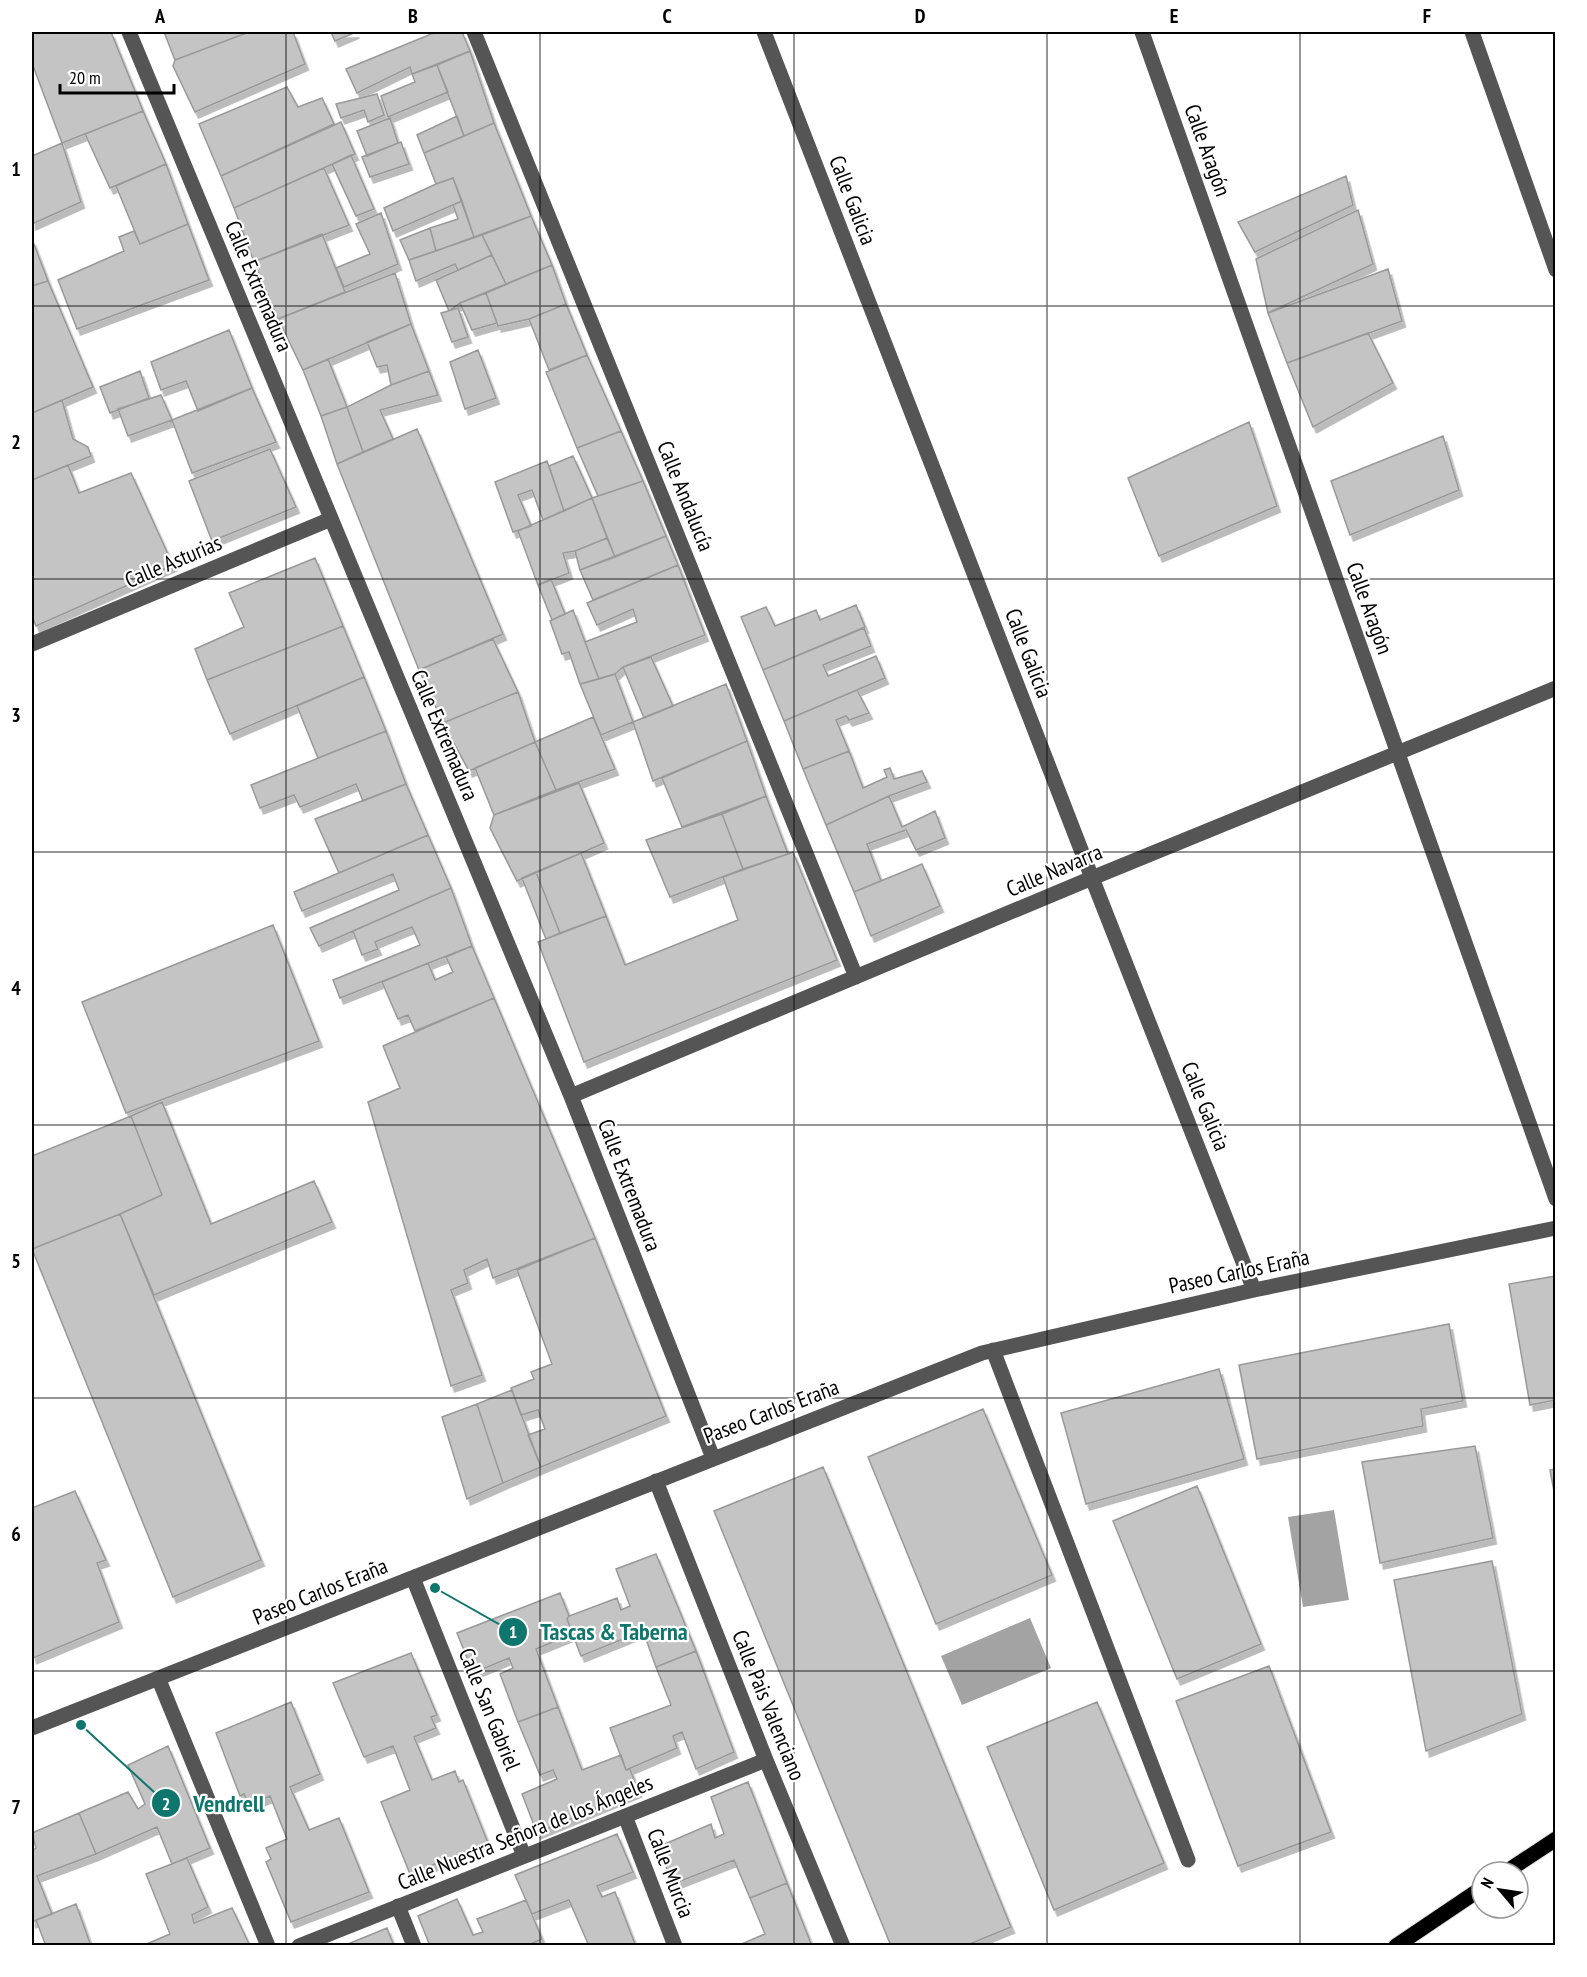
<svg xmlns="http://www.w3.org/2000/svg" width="1587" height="1977" font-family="'PT Sans Narrow',sans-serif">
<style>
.water{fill:#a3a3a3}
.building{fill:#c4c4c4;stroke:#999;stroke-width:1.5;filter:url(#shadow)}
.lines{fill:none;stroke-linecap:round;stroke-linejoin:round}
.major-casing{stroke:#dbdbdb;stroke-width:17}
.minor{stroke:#555;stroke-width:15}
.major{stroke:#000;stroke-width:15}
.grid{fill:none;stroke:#000;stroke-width:1.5;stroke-opacity:0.55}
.labels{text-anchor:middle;stroke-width:4.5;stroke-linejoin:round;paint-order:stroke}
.street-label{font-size:22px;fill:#000;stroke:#fff}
.leader{fill:none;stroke:#0f766e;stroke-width:2}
.callout-dot{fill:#0f766e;stroke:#fff;stroke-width:2}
.mark-label{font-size:18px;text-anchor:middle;font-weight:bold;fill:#fff}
.callout-label{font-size:24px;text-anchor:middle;font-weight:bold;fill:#0f766e;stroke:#fff;stroke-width:4.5;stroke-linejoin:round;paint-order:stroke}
.neatline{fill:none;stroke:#000;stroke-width:2}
.grid-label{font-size:20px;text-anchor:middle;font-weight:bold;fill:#000}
</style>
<defs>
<filter id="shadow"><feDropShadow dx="3.5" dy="6" stdDeviation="0" flood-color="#0004"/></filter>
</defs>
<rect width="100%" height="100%" fill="#fff"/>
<path class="water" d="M1334,1510L1349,1600L1303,1607L1288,1517Z
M1030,1618L1051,1668L962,1705L941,1656Z"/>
<path class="building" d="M32,32H111L143,111L62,143L32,63Z
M164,32H249L175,60Z
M249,32H293L305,64L195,112L173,66L175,60Z
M331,32H356L335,41Z
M436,32H462L470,51L412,74L410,67L357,93L346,69Z
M470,51L494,123L464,136L437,65Z
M437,65L448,92L388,117L381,96L415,82L412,74Z
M287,87L298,107L322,98L334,124L221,176L199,124Z
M377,94L384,115L368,122L364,110L341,118L336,104Z
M143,111L166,164L110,188L85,134Z
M457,116L464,136L424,153L417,135Z
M390,118L398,143L367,156L357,131Z
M341,122L355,154L234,208L221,176Z
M494,123L531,216L474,237L453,178L436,184L424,153Z
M401,142L409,164L370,177L362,157Z
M62,143L81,202L32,224V156Z
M351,155L374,209L356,216L332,164Z
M166,164L188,224L140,244L116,186Z
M324,168L349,225L254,262L234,208Z
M1346,176L1353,205L1255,252L1238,222Z
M453,178L462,201L393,231L384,208L436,184Z
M462,201L474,237L436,251L430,228L458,219L453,205Z
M1358,210L1373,264L1268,313L1256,259Z
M381,213L398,264L344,287L336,268L370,254L356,224Z
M531,216L552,265L506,284L482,235Z
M188,224L209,280L77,329L58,280L124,251L119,237L134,231L140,244Z
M430,228L436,251L409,260L400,240Z
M322,234L345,292L278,319L254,262Z
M482,235L492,255L458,270L455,264L416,281L409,260Z
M32,239L48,281L32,286Z
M492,255L506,284L460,303L449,311L436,280Z
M552,265L566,304L529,319L498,326L486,293Z
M1388,269L1402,321L1287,363L1268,313Z
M395,273L411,324L303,370L278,319Z
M48,281L93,387L32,413V286Z
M486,293L497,323L472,330L460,303Z
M566,304L587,355L549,370L529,319Z
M458,308L468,337L452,342L441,313Z
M411,324L429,371L391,385L387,365L377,367L367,342Z
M229,330L252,388L198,411L186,381L161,390L151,362Z
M1368,333L1393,383L1313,427L1287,363Z
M478,350L496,398L465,409L450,362Z
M587,355L621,431L577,448L546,372Z
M328,359L347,407L321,416L303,370Z
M140,371L149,398L110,413L100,387Z
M429,371L438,395L380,410L393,439L363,452L347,407L391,385Z
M252,388L276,442L192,473L172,420Z
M161,395L172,420L128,436L118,409Z
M62,400L73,439L88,447L91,456L32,480V413Z
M347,407L363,452L337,464L321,416Z
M1249,422L1277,506L1159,556L1128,478Z
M417,429L503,634L419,670L337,464Z
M621,431L643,481L598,496L577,448Z
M1443,436L1459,490L1350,535L1331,481Z
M270,449L296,507L212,541L189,481Z
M573,456L592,498L564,511L549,466Z
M547,461L564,511L543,520L532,490L518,495L531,526L513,532L495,482Z
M68,465L79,493L131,473L173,565L36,626L32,616V480Z
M643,481L666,536L615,557L592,498Z
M592,498L607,538L575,551L563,553L569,573L538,585L518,531Z
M666,536L678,565L593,600L580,570Z
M607,538L615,557L580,570L575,551Z
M315,558L343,626L207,680L195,649L244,627L229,593Z
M678,565L705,635L623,667L615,674L599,679L585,642L637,622L633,609L597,625L587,603Z
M551,579L565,614L552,620L538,585Z
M856,605L865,627L763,670L741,617L766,607L775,626L816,610L820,620Z
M573,610L599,679L580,684L569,652L562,654L550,621Z
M343,626L364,677L230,734L207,680Z
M864,628L871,646L823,665L828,676L876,656L885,678L784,721L763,670Z
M493,639L518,692L443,723L419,670Z
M651,657L673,706L644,718L623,667Z
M615,674L633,722L601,735L580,684Z
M364,677L386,731L318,758L297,706Z
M726,684L747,741L653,781L633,722Z
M857,690L869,713L849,720L846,716L836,720L849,751L803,769L784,721Z
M518,692L535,742L469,771L443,723Z
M593,717L615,769L556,790L535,742Z
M386,731L406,784L363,801L356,784L300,807L294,795L260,808L251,785Z
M747,741L766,796L682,827L662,778Z
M535,742L556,790L494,815L475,768Z
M849,751L863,788L887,777L884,770L890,768L894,779L922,771L927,782L889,796L826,825L803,769Z
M579,783L604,843L517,881L490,828L494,815Z
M406,784L428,835L339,873L315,819Z
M766,796L788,854L743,869L722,814Z
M889,796L902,827L935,811L945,838L916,850L906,830L867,844L881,881L854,892L826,825Z
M722,814L743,869L670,897L646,840Z
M428,835L451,888L319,946L310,928L399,890L393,874L302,911L294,892Z
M793,852L837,960L584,1062L538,942L606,916L625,965L738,920L723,877Z
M581,853L606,916L560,933L536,872Z
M922,864L940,906L871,936L854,892Z
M536,872L560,933L546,939L522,878Z
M451,888L472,946L340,998L333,980L420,945L412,927L375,942L378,949L362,955L353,931Z
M273,925L319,1041L126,1113L82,1002Z
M472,946L494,998L415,1031L408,1015L398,1019L382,982L428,963L435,980L453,972L446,957Z
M494,998L595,1238L493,1278L487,1259L464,1270L468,1283L451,1290L482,1375L451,1386L368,1102L400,1088L383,1046Z
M162,1102L211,1224L314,1181L332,1222L154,1295L120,1214L162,1195L131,1116Z
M131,1116L162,1195L120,1214L32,1249V1156Z
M120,1214L261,1560L173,1597L32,1249Z
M595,1238L666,1416L541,1467L528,1435L545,1429L538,1410L521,1415L511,1388L534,1379L531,1372L552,1364L517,1270Z
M1556,1276V1400L1530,1405L1509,1284Z
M1449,1324L1463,1401L1421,1409L1423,1426L1257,1459L1239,1365Z
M1219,1369L1244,1459L1086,1504L1061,1413Z
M512,1390L541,1467L503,1483L477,1404Z
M477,1404L503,1483L467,1499L442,1417Z
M983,1409L1052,1575L936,1624L868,1457Z
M1475,1446L1493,1538L1380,1563L1362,1462Z
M823,1467L1011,1927L965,1946H891L714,1511Z
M1556,1469V1502L1550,1470Z
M1197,1486L1261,1644L1177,1679L1113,1521Z
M75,1491L106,1560L97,1563L119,1622L33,1658L32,1653V1508Z
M656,1554L696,1651L656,1667L643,1631L581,1656L567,1619L569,1616L617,1598L621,1610L630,1606L616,1569Z
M1492,1561L1522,1714L1426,1751L1394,1580Z
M560,1593L569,1616L567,1619L573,1634L536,1649L558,1707L518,1722L500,1674L513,1668L509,1658L473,1673L457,1633Z
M696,1651L734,1752L696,1769L682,1732L673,1736L677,1748L626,1770L610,1728L671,1705L656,1667Z
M411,1653L437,1715L431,1717L436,1728L414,1737L432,1780L455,1771L459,1782L463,1780L488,1843L410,1874L381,1802L410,1790L393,1746L364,1757L333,1683Z
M1269,1666L1331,1832L1238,1866L1176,1701Z
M291,1702L320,1774L290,1787L309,1830L339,1818L369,1892L291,1922L266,1862L271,1859L266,1848L287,1839L270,1796L249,1805L244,1794L240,1796L216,1733Z
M1097,1702L1164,1863L1054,1910L987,1747Z
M558,1707L582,1770L621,1755L626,1770L630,1769L638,1791L537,1833L522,1794L557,1779L553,1770L540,1775L518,1722Z
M168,1746L210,1848L172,1864L157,1827L96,1854L79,1813L128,1792L138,1809L145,1804L128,1765Z
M748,1782L787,1883L750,1898L734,1860L673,1884L658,1847L711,1824L715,1838L724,1834L711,1797Z
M79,1813L96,1854L37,1876L52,1914L32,1922V1851L36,1848L32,1833Z
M617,1834L633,1872L597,1886L602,1897L615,1892L635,1944L589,1946L569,1900L532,1914L515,1875Z
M187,1858L208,1907L192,1915L194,1923L232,1908L250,1946H142L170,1934L146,1874Z
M787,1883L812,1946H737L765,1934L750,1898Z
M457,1899L473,1935L483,1932L477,1919L526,1900L542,1939L526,1946H430L418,1916Z
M76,1904L91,1946H46L36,1920Z
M387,1928L394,1946H343Z"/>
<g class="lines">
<g class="major-casing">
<path id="major" d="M1506,1872L1556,1839
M1396,1946L1482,1888"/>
</g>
<path class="minor" d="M129,32L571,1096L713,1458
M474,32L856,977
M764,32L1092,878L1254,1290
M1142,32L1556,1199
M1472,32L1556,270
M32,644L331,519
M571,1096L1092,878L1556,688
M993,1350L1188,1860
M656,1481L766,1760L843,1946
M413,1578L524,1856
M159,1680L268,1946
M32,1728L982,1353L1254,1290L1556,1228
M625,1816L675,1946
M398,1906L414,1946
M299,1946L766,1760"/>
<use href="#major" class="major"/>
</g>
<path class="grid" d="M286,32V1946M540,32V1946M794,32V1946M1047,32V1946M1300,32V1946M32,306H1556M32,579H1556M32,852H1556M32,1125H1556M32,1398H1556M32,1671H1556"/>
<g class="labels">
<g class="street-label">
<text transform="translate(1208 150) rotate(70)" y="8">Calle Aragón</text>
<text transform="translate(853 200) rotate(69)" y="8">Calle Galicia</text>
<text transform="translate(259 286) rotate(67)" y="8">Calle Extremadura</text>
<text transform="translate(686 496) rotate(68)" y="8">Calle Andalucía</text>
<text transform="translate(173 561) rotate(-23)" y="8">Calle Asturias</text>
<text transform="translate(1370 608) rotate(70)" y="8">Calle Aragón</text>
<text transform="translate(1029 653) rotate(69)" y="8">Calle Galicia</text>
<text transform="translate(445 735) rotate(67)" y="8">Calle Extremadura</text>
<text transform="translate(1054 870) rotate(-23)" y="8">Calle Navarra</text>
<text transform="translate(1206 1106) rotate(68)" y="8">Calle Galicia</text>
<text transform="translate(630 1185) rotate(69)" y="8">Calle Extremadura</text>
<text transform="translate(1239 1271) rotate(-12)" y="8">Paseo Carlos Eraña</text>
<text transform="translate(771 1411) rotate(-21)" y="8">Paseo Carlos Eraña</text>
<text transform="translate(320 1591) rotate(-22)" y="8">Paseo Carlos Eraña</text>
<text transform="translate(769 1705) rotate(68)" y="8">Calle Pais Valenciano</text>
<text transform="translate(490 1709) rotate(68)" y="8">Calle San Gabriel</text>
<text transform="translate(525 1832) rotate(-22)" y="8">Calle Nuestra Señora de los Ángeles</text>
<text transform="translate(671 1873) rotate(69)" y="8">Calle Murcia</text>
</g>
</g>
<path class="leader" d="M435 1588L513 1632M81 1725L166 1803"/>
<g class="callout-dot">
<circle cx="435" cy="1588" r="6"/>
<circle cx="81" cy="1725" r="6"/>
<circle cx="513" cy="1632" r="15"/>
<circle cx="166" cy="1803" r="15"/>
</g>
<g class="mark-label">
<text x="513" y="1638">1</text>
<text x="166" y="1810">2</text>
</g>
<g class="callout-label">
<text x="614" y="1640">Tascas &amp; Taberna</text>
<text x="229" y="1812">Vendrell</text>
</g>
<rect width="1587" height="1977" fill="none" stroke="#ffffff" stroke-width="66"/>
<g transform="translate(1500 1890) rotate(299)"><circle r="28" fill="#ffffff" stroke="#999999" stroke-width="1.5"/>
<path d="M0-4.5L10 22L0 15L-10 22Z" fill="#000000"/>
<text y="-9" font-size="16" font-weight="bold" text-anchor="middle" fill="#000000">N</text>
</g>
<path d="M60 84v9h114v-9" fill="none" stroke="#000000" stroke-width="3"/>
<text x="69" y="84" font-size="18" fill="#000000" stroke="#ffffff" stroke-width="4.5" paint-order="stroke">20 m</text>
<rect x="33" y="33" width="1521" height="1911" class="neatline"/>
<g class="grid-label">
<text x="160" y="23">A</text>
<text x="413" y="23">B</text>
<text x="667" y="23">C</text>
<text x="920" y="23">D</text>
<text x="1174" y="23">E</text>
<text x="1427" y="23">F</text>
<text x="16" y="176">1</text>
<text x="16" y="449">2</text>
<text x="16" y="722">3</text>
<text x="16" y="995">4</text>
<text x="16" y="1268">5</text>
<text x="16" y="1541">6</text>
<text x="16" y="1814">7</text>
</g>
</svg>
